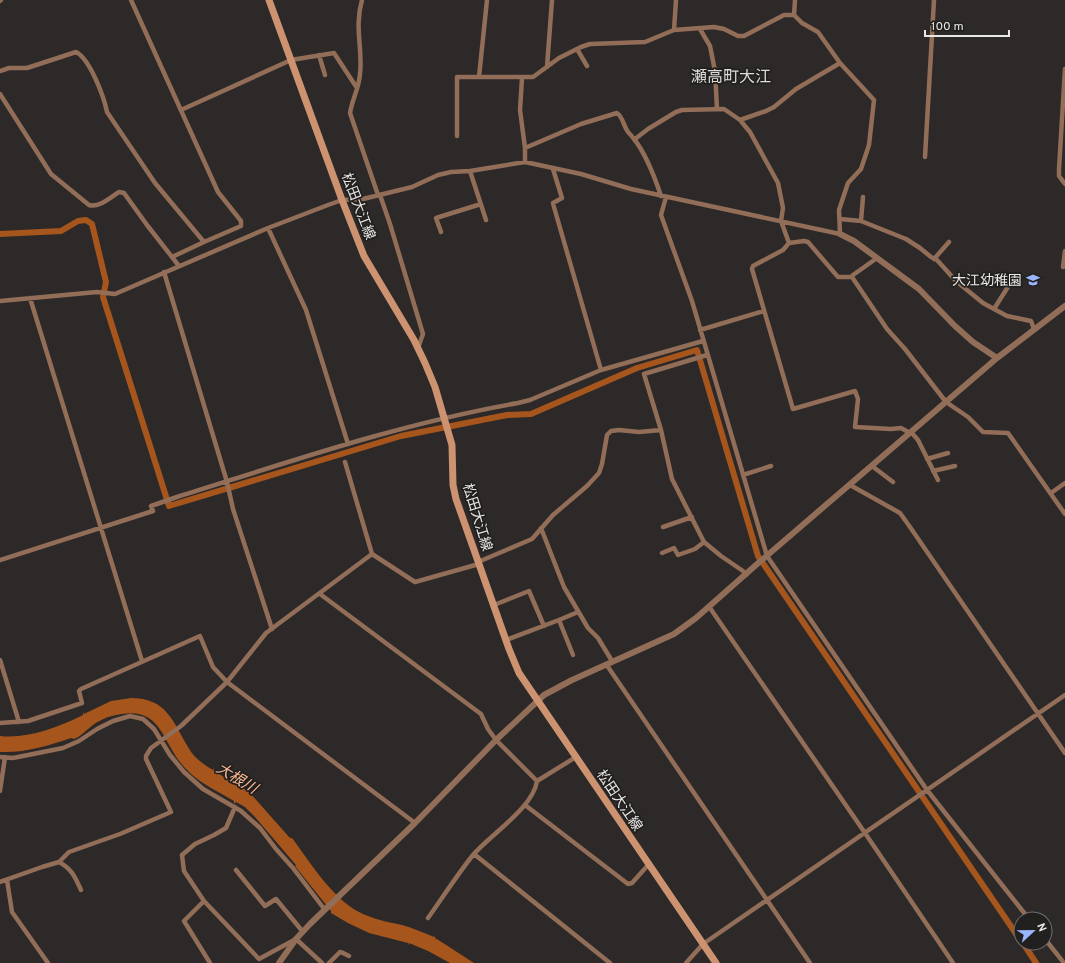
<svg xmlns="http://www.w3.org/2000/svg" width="1065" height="963" font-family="Overpass,'Noto Sans JP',sans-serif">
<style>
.water{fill:#a6551d}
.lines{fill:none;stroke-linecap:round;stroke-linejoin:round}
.canal{stroke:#a6551d;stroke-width:6}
.minor{stroke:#926d58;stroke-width:4.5}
.tertiary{stroke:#926d58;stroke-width:6}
.secondary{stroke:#cd9270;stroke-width:7}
.labels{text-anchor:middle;stroke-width:3.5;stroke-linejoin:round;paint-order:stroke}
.street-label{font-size:14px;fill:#eae8e7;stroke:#22201f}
.poi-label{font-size:14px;fill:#eae8e7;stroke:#22201f;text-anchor:end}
.water-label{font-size:15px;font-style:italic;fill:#fdb993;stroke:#22201f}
.quarter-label{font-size:16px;fill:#dedad8;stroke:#22201f}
</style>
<rect width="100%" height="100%" fill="#2c2928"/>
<path class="water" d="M131,698C167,698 173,722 188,747C194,758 203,764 213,770L214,768V771L249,792L290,838H292C310,862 331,897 359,912C373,919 387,922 402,925C413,928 424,933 434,937L435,936V938L440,941L474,963H450L428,951L409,943L408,945V943L369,933L348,923L331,913V911L295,866L296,865L255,817L245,807L236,802L234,804V801C219,792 201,784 188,771C160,745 165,702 112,716C107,717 98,721 93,725C86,730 82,736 74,739L71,738C48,746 25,753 0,752V736C27,739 55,728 79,717L83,715V712L84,714L111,701Z"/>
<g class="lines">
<path class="canal" d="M0,234L61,231L78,221L86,220L92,224L106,282L103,297L169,506L401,436L507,415L531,414L637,368L697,350L758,556L1021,941
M1023,943L1036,963"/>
<path class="minor" d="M131,0L218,192L241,221V226L204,242L172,257
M362,0C354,28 363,48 360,74C359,88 352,100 350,113L378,195
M0,1L1,0
M700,29L710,46L715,71L717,109
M674,30L676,0
M577,49L587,66
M319,55L325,75
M547,67L552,0
M1065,69L1059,169V176L1065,184
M0,71L9,68H27L76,52C90,59 104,97 107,112L155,183L204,242
M479,77L487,0
M522,78L520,110L525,148V162
M0,94L51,174L89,205C99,208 111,197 119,192L124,193L147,225L179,266
M181,110L291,60L334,53L357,88
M740,120L766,111L774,107L796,89L840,63
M457,136V77H533L559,58L581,47L590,44L645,42L674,30L714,27L724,29L738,36H744L784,15H794
M635,139L648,129L676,112L682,110L724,109L740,120L750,132L778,183L783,208L781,221L789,243
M525,148L581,124L617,113C623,117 623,125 628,132C630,134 632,136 634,139C646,154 655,178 661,196
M925,157L934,0
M553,169L562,198L553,203L554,207L601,370
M470,171L486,220
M380,195L390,224L423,334L418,348
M666,197L661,215L692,301L767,556L927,790L1029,919
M840,219L861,221L906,239L920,248L931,257L937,260L956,281L983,303L1007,316L1031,321L1034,329
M861,221L863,197
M268,228L306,310L348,444
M441,232L436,218L481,204
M877,258L853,275L852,277L887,329L905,349L946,402L968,417L983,432L1008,433L1065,514
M934,259L949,242
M1063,267L1065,251
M164,272L227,482L233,509L272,629
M852,277H838L808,242L804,241L789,243L783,250L753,266L752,269L793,409L855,391L858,399L855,427L891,429L901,428L910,433
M30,298L142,661
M0,301L97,292L115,294L268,228L328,205L342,200L363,199L412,187L438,175L451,172L470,171L525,162L581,174L631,189L840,234L839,210L848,183L861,169L869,145L874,100L840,63L818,32L802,23L794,15L795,0
M994,309L1011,282
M700,330L764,311
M707,355L644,374L661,430L672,479L704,542L721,556L743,571L746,575
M911,432L918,440L938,480
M927,459L948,453
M345,462L372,554L415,582L479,564
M872,466L893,482
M933,471L955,466
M743,475L771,466
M850,485L900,513L910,527L1065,753
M1051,493L1065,483
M663,527L692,517
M541,528L564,587L588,628L598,638L612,661
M662,553L674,548L678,555L695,549L704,542
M0,560L153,511L151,506L177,497C289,462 402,423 518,403L530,400L601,370L703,341
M478,562L532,539L553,515L587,486L599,473L602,464L607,435L611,431L619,430L639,432L661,430
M320,594L481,714L488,729L496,740L537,781C533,808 491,834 473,855C457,875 443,897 428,918
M494,605L529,591L544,626
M710,608L865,833L953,963
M559,620L578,612
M506,640L559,620L573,655
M0,660L19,722
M606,664L810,963
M0,723L28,721L82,703L79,691L81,689L200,636L213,667L227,682L415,823
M0,757L13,758L63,748L79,741L97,729L113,721L130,716L143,719L154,729L170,755L184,772L203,789L241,811L260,828L276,849L293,868L325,910
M537,781L576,757
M0,791L5,757
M525,805L628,884L632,883L649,864
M235,807L226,828L214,835L195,844L182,855L184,871L204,901L259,959L296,939L322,963
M474,854L610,963
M59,862C72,869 75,877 81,890
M236,870L265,906L276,899L303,932
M7,880L12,912L48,963
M0,882L42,867L59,862L69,852L120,834L171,812L146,759V756L151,748L181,726L227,682L266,633L372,554
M204,901L184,921L210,963
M1045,939L1064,963
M329,963L340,952L343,953L349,956
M686,963L703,944L1065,695"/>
<path class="tertiary" d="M840,234L854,241L919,289L955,326L973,342L997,358
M279,963L296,939L310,924L415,823L496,740L544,695L572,680L674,634L696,618L756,565L997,358L1065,306"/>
<path class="secondary" d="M269,0L342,200L364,256L414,340L425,363L435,387L452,445L453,485L456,499L509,649L519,673L716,963"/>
</g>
<defs>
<g id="school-bare" transform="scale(1.08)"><path d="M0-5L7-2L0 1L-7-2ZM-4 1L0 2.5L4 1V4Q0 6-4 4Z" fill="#9ab5fd" stroke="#22201f" stroke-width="2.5" paint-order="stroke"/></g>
</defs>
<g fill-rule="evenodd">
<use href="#school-bare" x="1033" y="280"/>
</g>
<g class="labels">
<g class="street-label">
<text transform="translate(359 206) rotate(69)" y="5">松田大江線</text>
<text transform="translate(478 517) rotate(73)" y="5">松田大江線</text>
<text transform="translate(620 800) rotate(56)" y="5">松田大江線</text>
</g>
<g class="poi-label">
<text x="1022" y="285">大江幼稚園</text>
</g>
<g class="water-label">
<text transform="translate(237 778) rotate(31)" y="5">大根川</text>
</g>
<g class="quarter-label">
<text x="731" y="82">瀬高町大江</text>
</g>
</g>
<g transform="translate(1033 931) rotate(68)"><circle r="19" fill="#22201f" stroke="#72706f"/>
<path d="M0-3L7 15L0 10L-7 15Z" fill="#9ab5fd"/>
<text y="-6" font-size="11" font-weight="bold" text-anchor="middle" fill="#eae8e7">N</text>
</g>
<path d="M925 30v6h84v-6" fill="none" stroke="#eae8e7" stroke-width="2"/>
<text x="931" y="30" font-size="12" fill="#eae8e7" stroke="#22201f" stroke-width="3" paint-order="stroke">100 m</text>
</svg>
